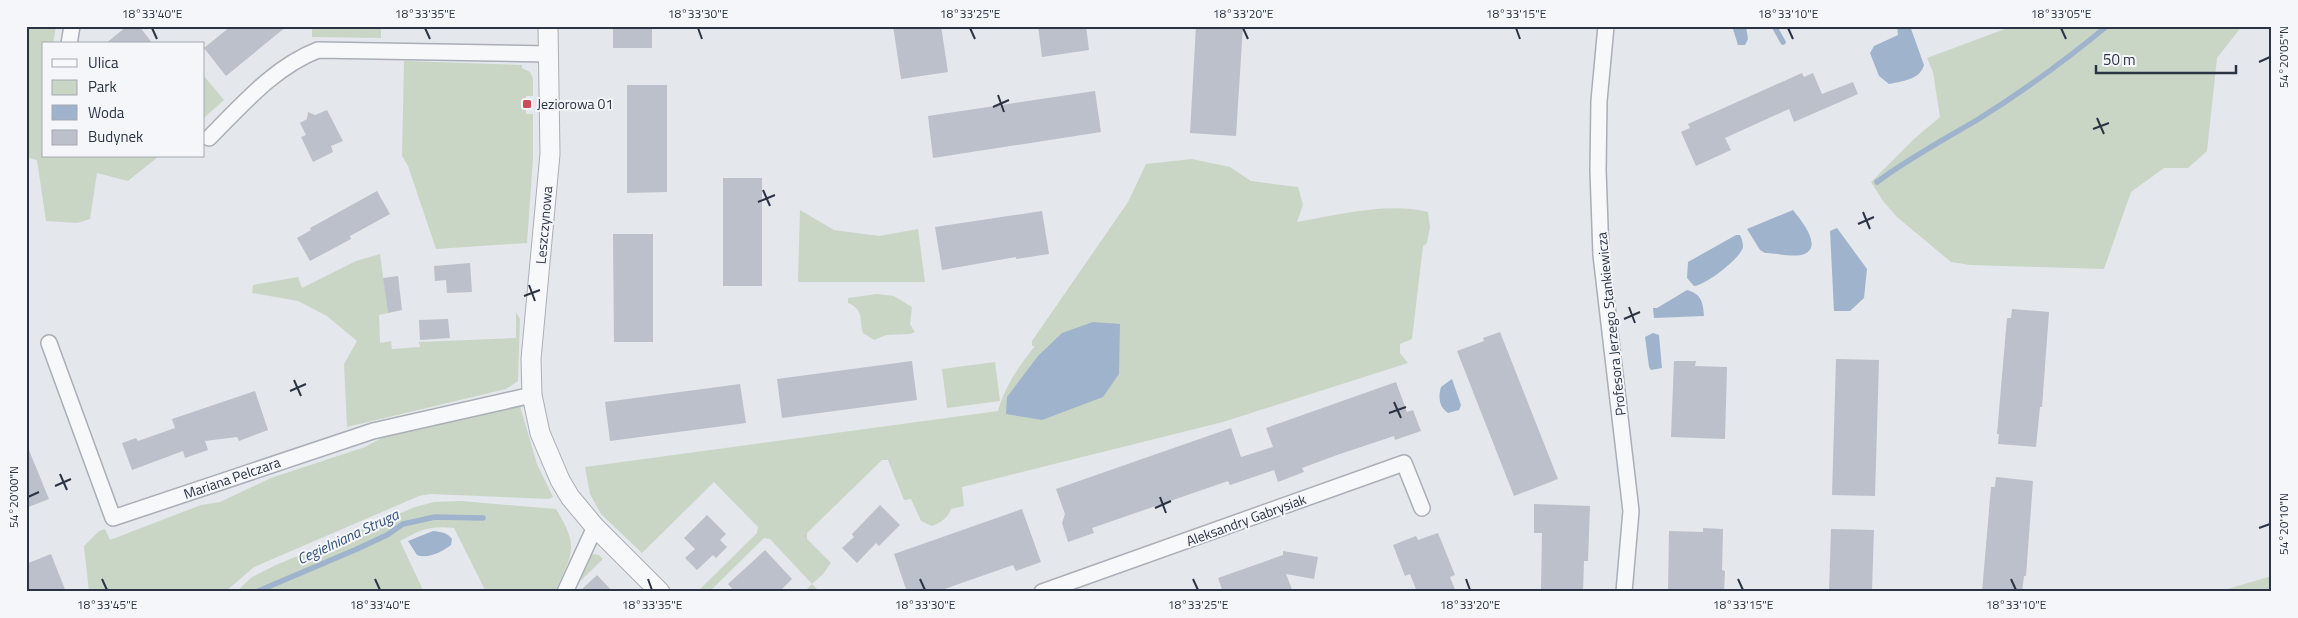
<svg xmlns="http://www.w3.org/2000/svg" width="2298" height="618" font-family="'Titillium Web',sans-serif">
<style>
.green{fill:#c9d6c5}
.water{fill:#9fb4cc}
.lines{fill:none;stroke-linecap:round;stroke-linejoin:round}
.stream{stroke:#9fb4cc;stroke-width:5.5}
.building{fill:#bbc0ca}
.minor-casing{stroke:#a9aeb7;stroke-width:18}
.tertiary-casing{stroke:#a9aeb7;stroke-width:21}
.minor{stroke:#f7f8fa;stroke-width:15}
.tertiary{stroke:#f7f8fa;stroke-width:19}
.ticks{fill:none;stroke:#2b3445;stroke-width:2}
.poi-dot{fill:#d1495b;stroke:#f4f6f9;stroke-width:2}
.labels{text-anchor:middle;stroke-width:4;stroke-linejoin:round;paint-order:stroke}
.poi-label{font-size:14px;fill:#2b3445;stroke:#f4f6f9;text-anchor:start}
.street-label{font-size:14px;fill:#2b3445;stroke:#f4f6f9}
.water-label{font-size:15px;font-style:italic;fill:#34527a;stroke:#f4f6f9}
.neatline{fill:none;stroke:#2b3445;stroke-width:2}
.ticks-label{font-size:12px;text-anchor:middle;fill:#2b3445}
</style>
<rect width="100%" height="100%" fill="#e4e7ec"/>
<path class="green" d="M26,26H56L53,44H44V156H159L128,181L97,173L90,219L77,223L46,221L37,160L26,157Z
M312,26H381V38L312,37Z
M2013,26H2242L2217,58L2207,151L2188,168H2164L2131,192L2104,269L1970,265L1951,262L1897,217L1883,201L1871,182L1915,138L1940,117L1933,72L1927,58Z
M404,61L522,65V68L530,72L533,78V96H526V114H533V158L527,243L436,249L408,166L402,156Z
M204,76L224,100L204,118Z
M1192,159L1230,167L1251,181L1298,187L1303,205L1297,222C1340,215 1385,202 1428,212L1430,227L1427,243L1423,246L1412,339L1400,344V353L1408,363L1223,422L962,487L964,506L951,509C948,518 940,523 932,526L921,521L911,499L904,500L888,460H882L807,533V539L831,563L823,574L812,584L820,592H804L812,584L770,539L764,538L709,592H697L757,533L758,527L714,482L642,553L601,514L590,494L585,467L998,411C1005,386 1019,366 1035,346H1032V341L1128,202L1146,164Z
M800,210L834,230L879,236L918,229L925,282H798Z
M380,254L388,313L379,315L380,343L391,341L392,349L420,347L419,342L516,338V312L520,319L518,381L506,389L347,427L344,364L357,341L327,316L298,301L252,293L253,285L298,277L302,288L356,261Z
M877,294L894,296L912,307L910,324L915,332L910,334L886,335L874,340L863,333C859,322 865,310 848,303V298Z
M995,362L1000,401L947,408L942,369Z
M520,406L537,464L553,497L549,499L430,494L419,496L254,567L225,592H89L84,546L99,531L105,529L110,540L201,505L220,502L271,478L365,447L387,435Z
M461,501L556,509C580,548 572,553 555,592H486L454,528C430,525 420,530 400,541L424,592H236L252,577L276,565L415,507L434,502Z
M593,554L599,555L603,559L570,591L587,559Z
M2272,576V592H2217Z"/>
<path class="water" d="M1732,26H1746L1748,39L1745,45H1738Z
M1897,26H1910L1924,65C1920,80 1902,81 1889,84L1879,76L1870,53L1874,46L1898,35Z
M1793,210C1800,219 1826,249 1801,255C1793,257 1774,253 1765,253L1760,250L1747,229Z
M1837,228L1867,269L1864,298L1850,311H1834L1830,231Z
M1736,235H1740C1742,239 1743,243 1743,247C1741,258 1706,285 1694,286L1687,278L1688,262Z
M1687,290C1701,294 1703,301 1704,316L1654,318L1653,308H1657Z
M1093,322L1120,324L1119,374L1103,397L1042,420L1006,414L1007,397L1038,356L1062,333Z
M1653,333L1659,335L1662,368L1651,370L1649,367L1645,337Z
M1452,379L1461,405L1459,410L1448,413C1439,407 1438,397 1441,387Z
M433,531C441,532 447,532 452,539L451,545C442,552 428,559 417,555L408,541Z"/>
<g class="lines">
<path class="stream" d="M1774,26L1783,42
M1877,182C1908,159 1943,140 1977,120C2022,92 2066,60 2107,26
M256,592L357,549L387,535L403,524L435,517L483,518"/>
</g>
<path class="building" d="M127,26H139L153,44H105Z
M231,26H287L226,76L204,48Z
M613,26H652V48H613Z
M893,26H941L948,72L901,79Z
M1038,26H1086L1089,50L1042,57Z
M1196,26H1243L1236,136L1190,133Z
M1802,73L1804,77L1813,73L1822,94L1853,82L1858,94L1794,122L1789,109L1725,138L1731,150L1696,166L1681,132L1690,128L1688,124Z
M627,85H667V192L627,193Z
M1095,91L1101,132L933,158L928,116Z
M327,110L343,141L331,146L333,152L313,162L301,137L306,135L300,123L307,119L308,112L315,115Z
M723,178H762V286H723Z
M377,191L390,214L350,236L351,239L310,261L297,238L311,230L310,228Z
M1042,211L1049,254L1016,259V257L942,270L935,227Z
M613,234H653V342H614Z
M470,263L472,292L447,293L446,280L435,281L434,266Z
M398,276L402,310L388,313L383,278Z
M2012,309L2049,312L2042,407H2040L2036,447L1998,444L1999,434H1997L2007,318H2011Z
M448,319L450,338L420,340L419,320Z
M1500,332L1558,479L1514,496L1457,351L1484,341L1483,338Z
M1836,359L1879,360L1875,496L1832,495Z
M912,361L917,400L782,418L777,379Z
M1674,361H1696L1695,366L1727,367L1725,439L1671,437Z
M1396,382L1407,412L1413,410L1421,431L1395,440L1394,436L1337,455L1302,468L1304,472L1278,482L1274,470L1230,485L1228,481L1092,528L1094,533L1068,542L1062,523L1065,514L1056,489L1231,428L1241,457L1273,447L1266,428Z
M740,384L746,423L610,441L605,402Z
M255,391L268,430L239,441L237,437L205,441L208,450L185,458L183,451L132,470L122,443L136,438L138,441L175,428L172,419Z
M26,443L49,499L26,508Z
M1996,477L2033,481L2026,576H2024L2022,592H1982L1991,487H1995Z
M1534,504L1590,506L1588,561H1584L1583,592H1541L1542,533H1534Z
M880,505L900,525L879,546L876,543L857,563L842,548L854,537L852,534Z
M1022,509L1041,562L1016,571L1013,565L936,592H907L894,554Z
M707,515L726,534L720,540L727,547L716,558L713,555L697,570L685,558L695,549L684,538Z
M1703,528L1723,529L1722,570L1725,571L1724,592H1668L1669,531L1703,532Z
M1831,529L1874,530L1872,590L1870,589L1869,592H1829Z
M1438,533L1455,575L1450,577L1456,592H1417L1410,574L1405,576L1393,545L1416,536L1418,540Z
M765,550L792,579L779,592H735L728,584Z
M1283,551L1318,557L1314,579L1286,574L1293,592H1223L1218,578L1283,555Z
M51,554L66,592H26V564Z
M597,575L613,592H579Z"/>
<g class="lines">
<g class="minor-casing">
<path id="minor" d="M1606,26L1599,101L1598,170L1601,255L1631,511L1624,592
M69,44L72,26
M209,138C242,105 274,67 318,50L549,54
M49,343L113,518L373,431L532,395
M565,592L595,527
M1042,592L1404,463L1422,508"/>
</g>
<g class="tertiary-casing">
<path id="tertiary" d="M548,26L550,154L531,359L532,395L540,433L560,480L570,497L595,527L660,592"/>
</g>
<use href="#minor" class="minor"/>
<use href="#tertiary" class="tertiary"/>
</g>
<path class="ticks" d="M152,28L157,39M425,28L430,39M698,28L702,39M970,28L975,39M1243,28L1248,39M1516,28L1520,39M1788,28L1793,39M2061,28L2066,39M2259,62L2270,57M998,95L1004,112M993,107L1009,100M2097,118L2104,134M2093,129L2109,123M763,190L770,206M758,202L775,195M1863,212L1870,229M1858,224L1874,217M529,285L535,301M524,296L540,290M1629,307L1635,323M1624,319L1640,312M294,380L301,396M290,391L306,384M1394,402L1401,418M1389,413L1406,407M60,474L67,490M55,486L71,479M28,497L39,492M1160,497L1166,513M1155,508L1171,501M2259,528L2270,524M102,579L107,590M375,579L380,590M648,579L652,590M920,579L925,590M1193,579L1198,590M1466,579L1470,590M1738,579L1743,590M2011,579L2016,590"/>
<rect class="poi-dot" x="522" y="99" width="10" height="10" rx="2.5"/>
<g class="labels">
<g class="poi-label">
<text x="537" y="109">Jeziorowa 01</text>
</g>
<g class="street-label">
<text transform="translate(544 225) rotate(-85)" y="5">Leszczynowa</text>
<text transform="translate(1611 324) rotate(-96)" y="5">Profesora Jerzego Stankiewicza</text>
<text transform="translate(232 478) rotate(-19)" y="5">Mariana Pelczara</text>
<text transform="translate(1246 520) rotate(-20)" y="5">Aleksandry Gabrysiak</text>
</g>
<g class="water-label">
<text transform="translate(348 537) rotate(-25)" y="5">Cegielniana Struga</text>
</g>
</g>
<rect width="2298" height="618" fill="none" stroke="#f4f6f9" stroke-width="55"/>
<rect x="42" y="42" width="162" height="115" fill="#f4f6f9" stroke="#a4a8b1"/>
<rect x="52" y="59" width="25" height="8" fill="#f7f8fa" stroke="#a4a8b1"/>
<text x="88" y="68" font-size="15" fill="#2b3445">Ulica</text>
<rect x="52" y="80" width="25" height="15" fill="#c9d6c5" stroke="#a4a8b1"/>
<text x="88" y="92" font-size="15" fill="#2b3445">Park</text>
<rect x="52" y="105" width="25" height="15" fill="#9fb4cc" stroke="#a4a8b1"/>
<text x="88" y="118" font-size="15" fill="#2b3445">Woda</text>
<rect x="52" y="130" width="25" height="15" fill="#bbc0ca" stroke="#a4a8b1"/>
<text x="88" y="142" font-size="15" fill="#2b3445">Budynek</text>
<path d="M2096 65v8h140v-8" fill="none" stroke="#2b3445" stroke-width="2.5"/>
<text x="2103" y="65" font-size="15" fill="#2b3445" stroke="#f4f6f9" stroke-width="4" paint-order="stroke">50 m</text>
<rect x="28" y="28" width="2242" height="562" class="neatline"/>
<g class="ticks-label">
<text x="152" y="18">18°33'40"E</text>
<text x="425" y="18">18°33'35"E</text>
<text x="698" y="18">18°33'30"E</text>
<text x="970" y="18">18°33'25"E</text>
<text x="1243" y="18">18°33'20"E</text>
<text x="1516" y="18">18°33'15"E</text>
<text x="1788" y="18">18°33'10"E</text>
<text x="2061" y="18">18°33'05"E</text>
<text transform="translate(2284 57) rotate(-90)" y="4">54°20'05"N</text>
<text transform="translate(14 497) rotate(-90)" y="4">54°20'00"N</text>
<text transform="translate(2284 524) rotate(-90)" y="4">54°20'10"N</text>
<text x="107" y="609">18°33'45"E</text>
<text x="380" y="609">18°33'40"E</text>
<text x="652" y="609">18°33'35"E</text>
<text x="925" y="609">18°33'30"E</text>
<text x="1198" y="609">18°33'25"E</text>
<text x="1470" y="609">18°33'20"E</text>
<text x="1743" y="609">18°33'15"E</text>
<text x="2016" y="609">18°33'10"E</text>
</g>
</svg>
